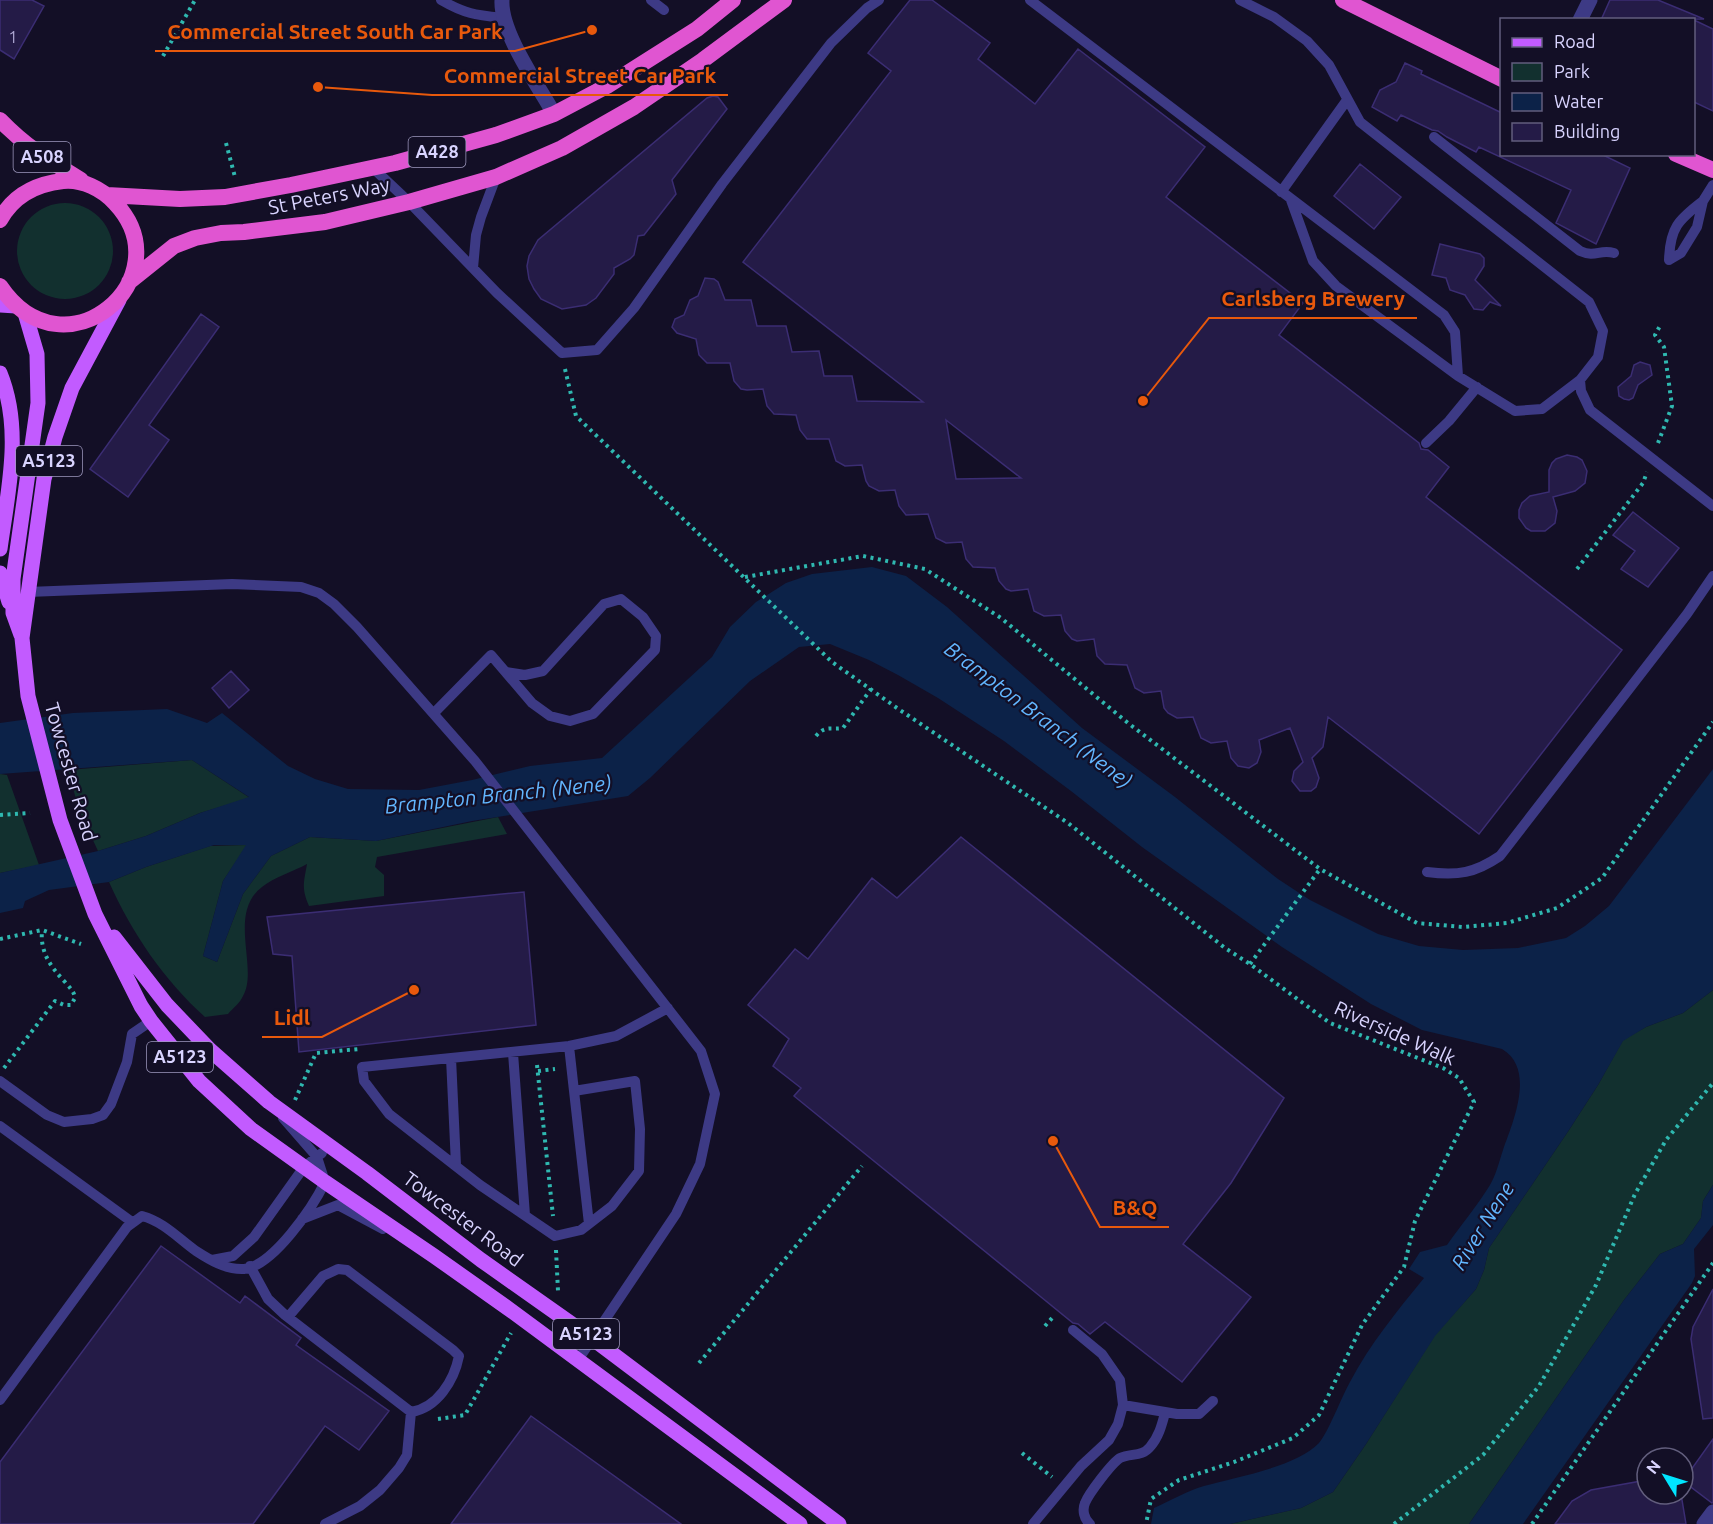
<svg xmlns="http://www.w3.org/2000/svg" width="1713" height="1524" font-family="Ubuntu,sans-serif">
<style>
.green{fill:#12302f}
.water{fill:#0c2248}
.building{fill:#241b47;stroke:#3b2d73;stroke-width:1.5;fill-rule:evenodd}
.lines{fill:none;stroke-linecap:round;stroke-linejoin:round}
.path{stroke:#2fb8b0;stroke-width:4;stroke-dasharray:3 4.5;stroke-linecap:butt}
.service{stroke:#3d3a85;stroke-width:10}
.minor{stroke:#3d3a85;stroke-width:15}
.primary{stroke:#c25bff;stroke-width:15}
.trunk{stroke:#e055d1;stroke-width:16}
.labels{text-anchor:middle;stroke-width:4.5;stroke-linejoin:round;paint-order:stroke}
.number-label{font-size:16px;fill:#aca6d1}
.shield{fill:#130f26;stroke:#9e99be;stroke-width:1.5}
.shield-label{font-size:18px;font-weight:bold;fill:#d9d4ff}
.street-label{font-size:20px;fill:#d9d4ff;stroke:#130f26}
.water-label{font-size:21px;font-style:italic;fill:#62b6ff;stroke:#130f26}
.leader{fill:none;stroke:#e8590c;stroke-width:2}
.callout-dot{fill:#e8590c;stroke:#130f26;stroke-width:2}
.callout-label{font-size:21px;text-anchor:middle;font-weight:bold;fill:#e8590c;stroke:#130f26;stroke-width:4.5;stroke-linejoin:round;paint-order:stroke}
</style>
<rect width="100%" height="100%" fill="#130f26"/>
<path class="green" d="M17 251a48 48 0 1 1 96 0a48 48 0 1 1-96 0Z
M192,760L250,798L200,813L146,836L98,851L79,810L68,770Z
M0,774L7,775L39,865L0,873Z
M498,817L507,834L377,857L375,867L384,875V896L309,906C301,888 304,882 307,864C294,871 273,878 262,887C227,914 259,968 243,996C240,1003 233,1008 228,1014L205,1017C163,979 132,933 109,882L146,867L210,846L247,845L223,881L203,956L217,962L243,894L271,856L310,837L376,841Z
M1713,990V1185L1703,1201L1701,1218L1683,1244L1660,1254L1624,1300L1469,1524H1230L1301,1508L1333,1492L1366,1444L1435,1335L1476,1289L1484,1270L1489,1248L1569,1130L1598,1085L1623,1040L1646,1027L1683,1013Z"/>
<path class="water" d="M872,567L906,576L947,607L1082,728L1175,797L1278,879L1310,900L1378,934L1419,946L1463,950L1518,948L1566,938L1585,926L1609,906L1713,769V990L1683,1013L1646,1027L1623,1041L1598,1085L1569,1130L1489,1248L1484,1270L1476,1289L1435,1336L1366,1444L1333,1492L1301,1508L1230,1524H1151L1154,1508C1170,1501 1187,1491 1204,1486C1236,1477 1296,1467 1319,1443C1328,1433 1342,1396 1350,1382C1370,1344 1397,1311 1424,1278L1409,1269L1420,1252L1447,1245C1461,1225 1477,1206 1490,1185C1496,1175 1499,1162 1503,1150C1513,1122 1536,1069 1502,1049L1422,1030L1371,1004L1282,947L1142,847L1071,791L1004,741L938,698L898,675L869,660L830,644L799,647L750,681L650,778L628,796L472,821L376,841L310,837L271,856L243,894L217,962L203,956L223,881L246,845H214L146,867L109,882L49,890L25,901L23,908L0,913V873L98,851L146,836L200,813L249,797L192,760L0,774V723L73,713L167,709L207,723L222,713L288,766L315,779L348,789L419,790L472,780L530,766L602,758L712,657L730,627L756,602L786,583L812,574Z
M1713,1185V1225L1694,1249L1695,1276L1692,1283L1523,1524H1469L1624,1300L1660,1254L1683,1244L1701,1218L1703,1201Z"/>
<path class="building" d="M0,0H32L44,6L14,59L0,50Z
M910,0H932L990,43L978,59L1035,104L1078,49L1205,147L1166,197L1303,303L1279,335L1419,443L1421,449L1428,450L1449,467L1426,497L1622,650L1479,834L1328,717L1323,747L1312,758L1319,778L1316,787L1311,791H1300L1292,781L1294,771L1303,762L1290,728L1259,740L1261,752L1257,763L1249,768L1238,766L1231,758L1227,741L1211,743L1201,738L1193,717L1177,718L1168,713L1164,708L1161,691L1144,693L1135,688L1127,665L1105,664L1097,656L1094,639L1077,641L1072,639L1065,631L1061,615L1044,616L1034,611L1028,589L1011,591L1006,589L999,581L995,568L973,567L966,559L962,542L946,543L936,538L928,514L906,515L899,506L895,490L879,491L869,486L866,481L862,465L845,466L836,461L829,439H807L800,430L796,415L774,414L767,406L763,389L747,390L741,389L734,381L730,363H707L699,355L696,339L677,333L672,327L675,319L684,315L690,300L698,296L705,278L714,279L718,282L725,300H751L757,326H786L792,352L819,351L824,376H852L857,401L923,402L743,262L891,71L868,53ZM946,420L1021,478L956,479Z
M1610,0H1658L1704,19L1601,20Z
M1694,20L1713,29V111L1694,102Z
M1405,63L1422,71L1421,74L1502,113V154H1601L1630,168L1596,244L1556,223L1571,190L1479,147L1476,152L1447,137L1438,131L1432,130L1401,115L1397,121L1372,107L1380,90L1396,82Z
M713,96L718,97L727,109L672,180L676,194L644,235L638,236L634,255L630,259L614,268V274L596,298L586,305L562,309L541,299L534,289L529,279L527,266L529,256L538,240L707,98Z
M1360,164L1401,197L1374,229L1334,196Z
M1440,244L1480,254L1484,258V266L1475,280L1501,306L1490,302L1483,310L1474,309L1465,295L1450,290L1446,278L1432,275Z
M201,314L219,327L149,425L169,440L128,497L90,469Z
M1640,362L1650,365L1652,375L1638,385L1633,398L1629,400L1624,399L1619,396L1618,387L1631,376L1634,365Z
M1567,455L1577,457L1582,460L1587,471L1585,483L1575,491L1553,497L1557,511L1555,523L1545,531H1531L1526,528L1519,518V510L1522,503L1530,496L1549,492V470L1552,463L1556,459Z
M1633,512L1679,548L1648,587L1621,569L1635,551L1613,535Z
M231,671L249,690L229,708L212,688Z
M961,837L1284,1098L1231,1183L1183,1244L1251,1297L1182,1382L1105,1322L1090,1334L1078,1324L1073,1323L794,1096L801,1088L773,1066L789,1039L748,1005L795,949L808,959L872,878L897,898Z
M524,892L536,1025L299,1052L292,956L273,954L267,917Z
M161,1246L240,1303L245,1296L301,1338L296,1345L389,1411L359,1450L325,1426L253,1524H0V1462Z
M1713,1289V1418L1703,1419L1691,1339L1693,1327Z
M531,1416L681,1524H451Z
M1713,1439V1502L1712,1503L1683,1481Z
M1647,1480V1494H1681L1686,1524H1555L1572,1501L1591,1490Z"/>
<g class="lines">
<path class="path" d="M163,56L195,0
M226,143L235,177
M565,369L576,416L832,662L897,708L1068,823L1225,948L1250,964L1330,1023L1443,1068L1459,1078L1474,1102L1415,1221L1404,1267L1362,1325L1319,1415L1293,1438L1234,1462L1179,1480L1151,1499L1146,1524
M1658,443L1672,406L1664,347L1655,335L1661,324
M1577,569L1643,483L1647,472
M745,577L863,556L925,569L1001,618L1128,723L1320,869L1417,923L1463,927L1507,923L1557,908L1602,878L1713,722
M816,736C825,725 831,730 843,728L871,689
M0,815L30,813
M0,939L42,930L81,944
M1250,964L1320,869
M537,1065L553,1216
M4,1068L55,1001L64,1005H71L75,998C74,991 70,988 65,982C50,966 40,952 42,930
M538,1071L555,1069
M295,1100L316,1053L359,1049
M556,1250L558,1291
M1045,1326L1053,1317
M699,1363L862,1166
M438,1419L465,1415L511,1333
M1022,1453L1052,1477
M1394,1524L1483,1455L1539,1386L1596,1285L1635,1194L1666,1140L1713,1083
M1532,1524L1713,1263"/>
<path class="service" d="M441,0C465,14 476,15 503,18
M651,0L664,10
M1030,0L1444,315L1455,332L1458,376
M1240,0L1274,17L1307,41L1329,65L1360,122L1589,302L1603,331L1598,357L1580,380L1542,409L1515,411L1458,376L1336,286L1313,261L1291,200
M1434,137L1580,251C1596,258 1599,249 1614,253
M373,168L409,202L497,293L562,353L597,350L634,308L722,184L831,43L867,8L879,0
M1281,192L1347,100
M1669,260L1681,253L1697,227L1703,201L1713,185
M1669,260C1670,228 1678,220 1703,201
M473,268L476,235L481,217L496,177
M1580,380L1581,391L1590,410L1713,506
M1426,443L1449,421L1477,387
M28,592L232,584L301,587L319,593L334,604L357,627L475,761L701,1051L715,1094L700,1164L676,1214L578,1360
M434,713L491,655L532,703L550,716L570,721L593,714L655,650L656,636L643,617L621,599L604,604L543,671L525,675L506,672
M1427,872C1458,876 1475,873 1500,856L1687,614L1713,576
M569,1046L574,1091
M513,1053L525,1215
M451,1058L456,1165
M0,1081L47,1115L64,1122L92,1119L103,1115L111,1104L127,1062L132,1034L151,1021
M0,1126L132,1222
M302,1219L338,1205L383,1229
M589,1224L574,1091L635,1081L640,1129L639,1171L612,1206L581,1230L555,1236L480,1185L389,1114L364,1081L362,1067L569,1046L616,1036L668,1008
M212,1260L233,1256L254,1237L304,1167L322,1153
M250,1266L268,1299L285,1315L411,1412C437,1408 454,1381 459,1356L453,1350L347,1270L338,1269L323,1276L288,1317
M0,1400L127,1227L142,1216C164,1222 178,1238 196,1251C210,1260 226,1270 244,1269C273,1266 313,1207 325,1182L317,1157L283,1118
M1123,1405L1177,1414H1199L1213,1401
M325,1524L360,1506L380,1490L399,1468L407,1455L411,1412
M1033,1524L1081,1466L1109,1440L1118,1424L1123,1405L1120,1380L1102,1354L1073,1330
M1090,1524C1084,1519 1082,1510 1085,1503C1089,1493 1112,1463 1120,1458C1131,1453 1142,1457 1150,1447C1159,1437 1162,1424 1165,1413"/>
<path class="minor" d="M502,0C500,32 538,85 554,114
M1580,20L1590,0
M1704,1524L1713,1512"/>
<path class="primary" d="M119,300L72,388L55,437L44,479L22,638L28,696L60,820L95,914L141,1006L151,1021L199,1081L251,1129L325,1182L434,1256L509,1309L800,1524
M0,305L16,306
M0,373C23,429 8,491 0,549
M0,573L9,602
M21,635L13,613V579L38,403L37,354L25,313
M114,937L167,1005L210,1050L269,1102L367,1173L481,1260L593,1339L839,1524"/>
<path class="trunk" d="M1343,0L1502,79
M0,120C26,147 48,160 81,180
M1676,154L1713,170
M107,195L180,199L225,197L291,185L395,163L496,135L554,114L607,86L697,29L733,0
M0,220C13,196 36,184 63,181C82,179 102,189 115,203C185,277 65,382 0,286
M129,282L174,246L195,238L221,233L244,232L325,222L409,202L496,177L562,148L634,107L703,60L784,0"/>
</g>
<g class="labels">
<g class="number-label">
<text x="13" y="43">1</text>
</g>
<g class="shield">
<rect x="408.5" y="137" width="57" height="30" rx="4.5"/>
<rect x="13.5" y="142" width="57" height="30" rx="4.5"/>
<rect x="16" y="446" width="66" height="30" rx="4.5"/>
<rect x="147" y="1042" width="66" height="30" rx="4.5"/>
<rect x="553" y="1319" width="66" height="30" rx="4.5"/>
</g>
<g class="shield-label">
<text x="437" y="158">A428</text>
<text x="42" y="163">A508</text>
<text x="49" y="467">A5123</text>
<text x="180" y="1063">A5123</text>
<text x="586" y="1340">A5123</text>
</g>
<g class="street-label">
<text transform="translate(329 196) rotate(-11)" y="7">St Peters Way</text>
<text transform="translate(71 772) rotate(74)" y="7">Towcester Road</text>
<text transform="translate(1395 1033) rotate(24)" y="7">Riverside Walk</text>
<text transform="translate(463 1219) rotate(37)" y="7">Towcester Road</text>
</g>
<g class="water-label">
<text transform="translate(1038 715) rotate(37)" y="7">Brampton Branch (Nene)</text>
<text transform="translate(498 795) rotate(-6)" y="7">Brampton Branch (Nene)</text>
<text transform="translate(1483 1226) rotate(-58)" y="7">River Nene</text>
</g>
</g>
<path class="leader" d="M592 30L515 51H155M318 87L432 95H728M1143 401L1209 318H1417M414 990L322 1037H262M1053 1141L1100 1227H1169"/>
<g class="callout-dot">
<circle cx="592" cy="30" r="6"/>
<circle cx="318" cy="87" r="6"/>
<circle cx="1143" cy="401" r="6"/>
<circle cx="414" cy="990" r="6"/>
<circle cx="1053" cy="1141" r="6"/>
</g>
<g class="callout-label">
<text x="335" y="39">Commercial Street South Car Park</text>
<text x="580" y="83">Commercial Street Car Park</text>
<text x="1313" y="306">Carlsberg Brewery</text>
<text x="292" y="1025">Lidl</text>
<text x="1135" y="1215">B&amp;Q</text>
</g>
<rect x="1500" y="18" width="195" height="138" fill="#130f26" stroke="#625e7d" stroke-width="1.5"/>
<rect x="1512" y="38" width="30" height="9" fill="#c25bff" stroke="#625e7d" stroke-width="1.5"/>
<text x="1554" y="48" font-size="18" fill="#d9d4ff">Road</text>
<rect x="1512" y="63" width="30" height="18" fill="#12302f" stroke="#625e7d" stroke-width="1.5"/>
<text x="1554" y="78" font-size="18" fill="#d9d4ff">Park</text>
<rect x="1512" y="93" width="30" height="18" fill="#0c2248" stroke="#625e7d" stroke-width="1.5"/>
<text x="1554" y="108" font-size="18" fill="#d9d4ff">Water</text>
<rect x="1512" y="123" width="30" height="18" fill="#241b47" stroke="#625e7d" stroke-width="1.5"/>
<text x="1554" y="138" font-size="18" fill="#d9d4ff">Building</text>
<g transform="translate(1665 1476) rotate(308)"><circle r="28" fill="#130f26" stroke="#625e7d" stroke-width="1.5"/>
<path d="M0-4.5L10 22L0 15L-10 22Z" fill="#00e5ff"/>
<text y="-9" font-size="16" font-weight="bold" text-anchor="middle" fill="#d9d4ff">N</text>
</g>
</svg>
